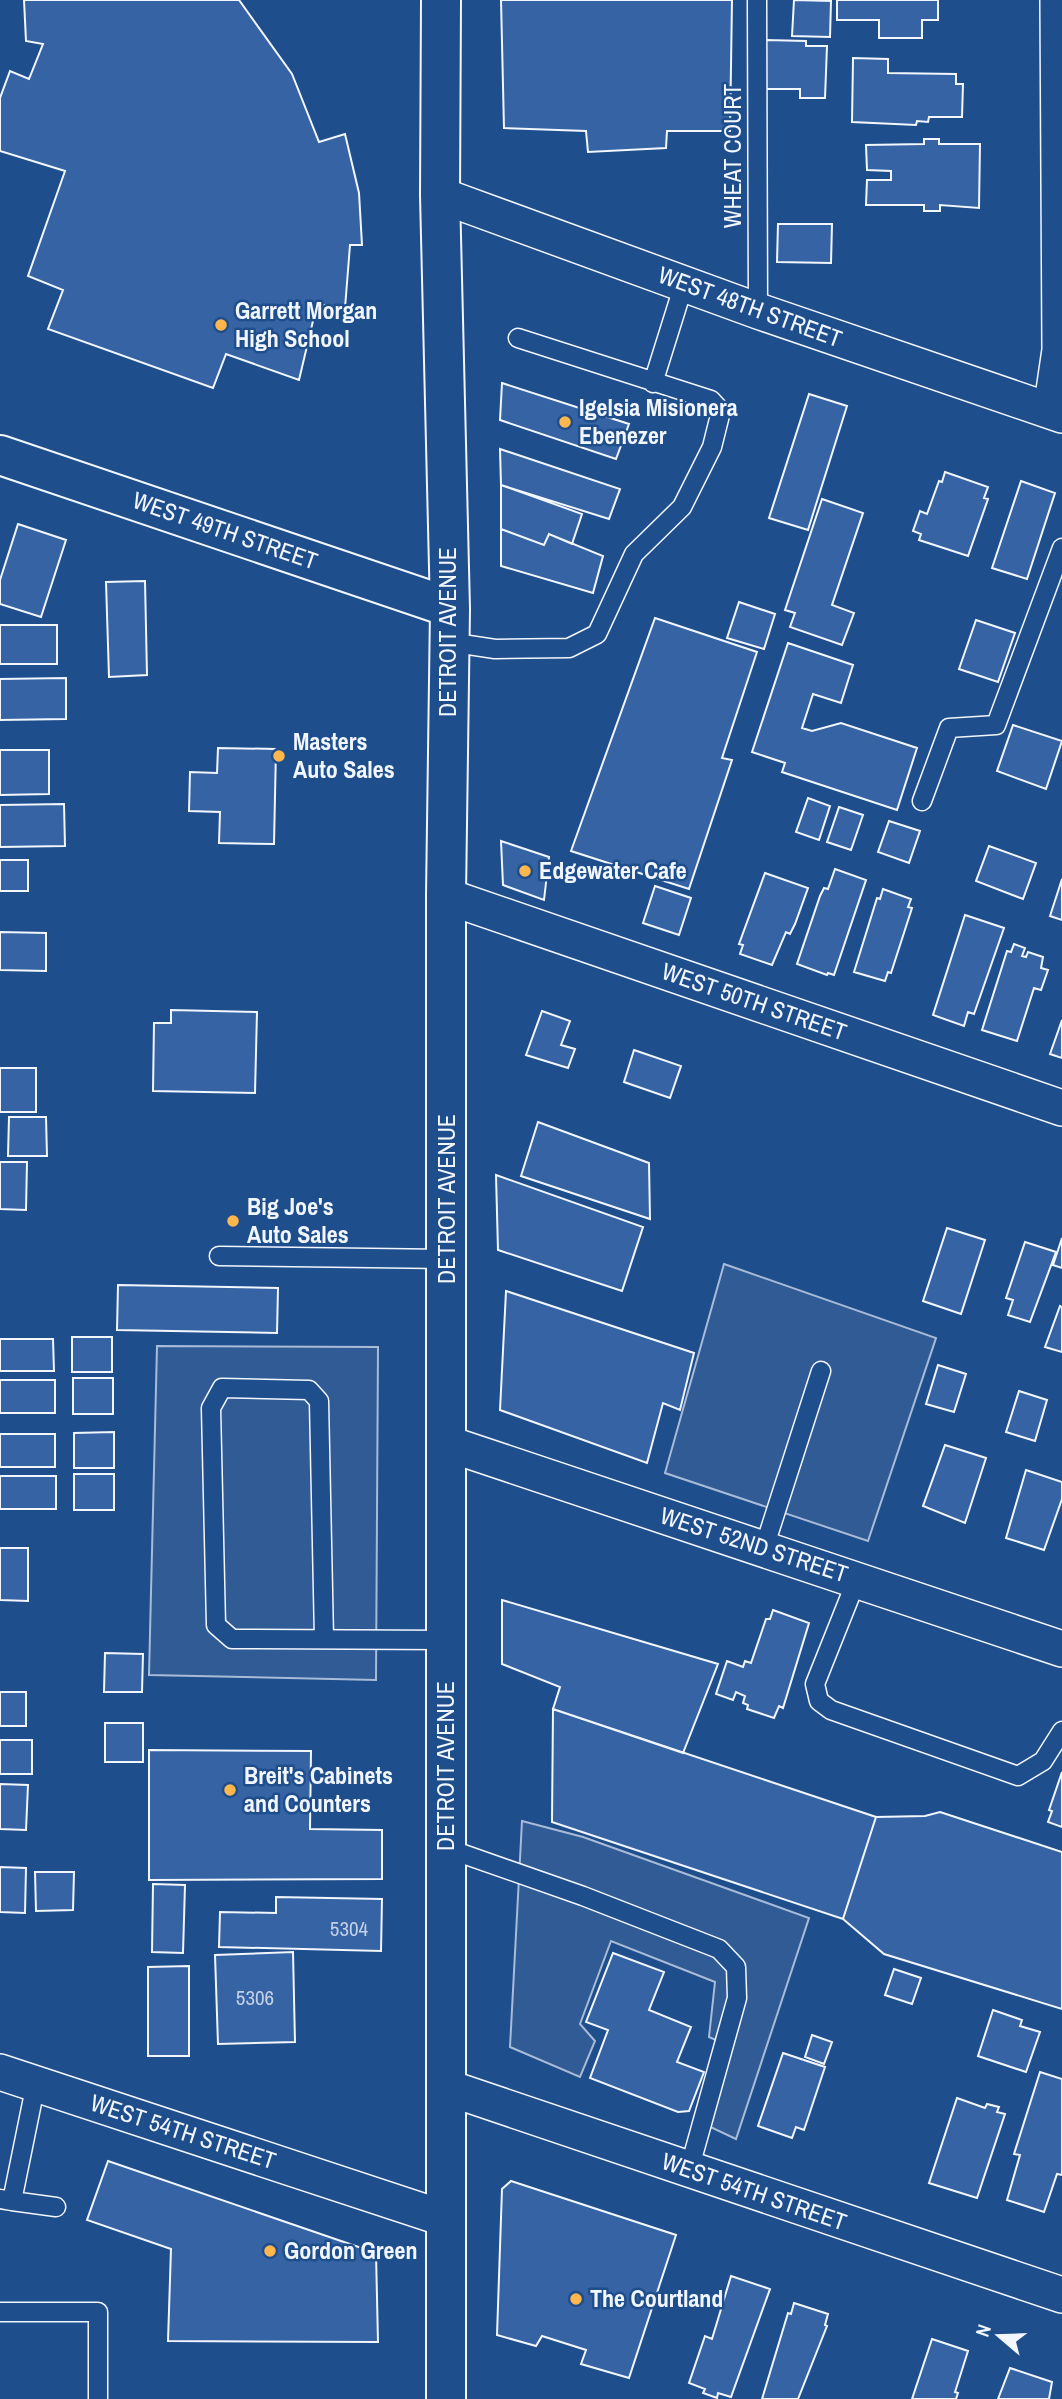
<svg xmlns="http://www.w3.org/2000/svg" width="1062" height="2399" font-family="'Archivo Narrow',sans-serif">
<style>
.parking{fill:#305b95;stroke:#a8bbd7;stroke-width:2}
.building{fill:#3563a3;stroke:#f2f6ff;stroke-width:2}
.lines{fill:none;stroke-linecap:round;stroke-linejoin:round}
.lane-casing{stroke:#f2f6ff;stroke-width:21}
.street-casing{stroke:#f2f6ff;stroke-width:38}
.secondary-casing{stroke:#f2f6ff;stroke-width:42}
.primary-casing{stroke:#f2f6ff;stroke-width:42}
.lane{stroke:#1f4e8c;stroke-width:18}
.street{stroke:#1f4e8c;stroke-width:35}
.secondary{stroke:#1f4e8c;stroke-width:38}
.primary{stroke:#1f4e8c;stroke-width:38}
.poi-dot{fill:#ffb74d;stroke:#1f4e8c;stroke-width:2.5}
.labels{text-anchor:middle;stroke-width:5;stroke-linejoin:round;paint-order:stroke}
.number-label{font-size:21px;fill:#c3d1e8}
.street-label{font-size:24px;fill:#f2f6ff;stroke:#1f4e8c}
.poi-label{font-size:24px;font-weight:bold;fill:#f2f6ff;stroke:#1f4e8c;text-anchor:start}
</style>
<rect width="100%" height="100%" fill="#1f4e8c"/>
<path class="parking" d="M724,1264L936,1338L868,1541L665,1473Z
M157,1346L378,1347L376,1680L149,1675Z
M522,1821L583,1837L809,1918L736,2139L704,2124L723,2043L709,2037L715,1982L611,1941L580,2024L595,2041L580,2077L510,2047Z"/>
<path class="building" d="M24,0H239L292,74L319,142L345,134L359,193L362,245H350L345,308L317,304L299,380L226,354L213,388L48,329L63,290L28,276L65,171L0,151V98L10,71L29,79L43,44L26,41Z
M501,0H732L730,131H667L666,148L588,152L586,131L504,128Z
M794,0L831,1L830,37L792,36Z
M837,0H938V20H922V38H879V20H837Z
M766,40L806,41V46H827L825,98H800V89H766Z
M853,58L888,59V73L956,74V84H963L962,117H929L928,122L917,121L916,125L852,122Z
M924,139H939V144H980L979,208L940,205V211H924V205H866L867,180H891V171L867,170L866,145L924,144Z
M778,224H832L831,263L777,262Z
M502,383L629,424L616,459L500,420Z
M809,394L847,406L808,530L769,518Z
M500,449L620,489L609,519L501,485Z
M945,472L988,487L984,498L988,499L968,556L919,540L921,534L913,531L920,511L927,514L939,481L942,482Z
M1021,481L1055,493L1027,579L992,568Z
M501,485L582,514L572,544L549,534L544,545L501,529Z
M822,499L863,513L832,605L854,613L842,645L790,627L795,613L785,610Z
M18,524L66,540L41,617L0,604V580Z
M501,529L544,545L549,534L603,556L593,593L501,566Z
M145,581L147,675L109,677L106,582Z
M739,602L775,614L764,649L727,638Z
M655,618L757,652L722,758L732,760L689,889L571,851Z
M976,620L1015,633L998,682L959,669Z
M0,625H57V664H0Z
M788,643L853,665L841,703L813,694L802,728L812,731L841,723L917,748L897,810L782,772L785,763L752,752Z
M66,678V719L0,720V679Z
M1013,725L1062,741L1046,789L997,771Z
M218,748L276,749L274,844L219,843L220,812L189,811L190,772L217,773Z
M0,750H49V794L0,795Z
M808,798L830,806L819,840L796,832Z
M64,804L65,846L0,847V805Z
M839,807L863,815L851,850L827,842Z
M889,821L920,831L909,863L878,852Z
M501,841L549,857L544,900L503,885Z
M989,846L1036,863L1023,899L976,881Z
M0,860H28V891H0Z
M835,869L866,880L834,975L828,973L827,975L797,964L820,896L824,888L828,889Z
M765,873L808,888L795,924L790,934L786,932L772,965L740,954L743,945L739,944Z
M1062,879V920L1050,916Z
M655,886L691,898L679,935L643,923Z
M883,889L911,899L908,907L912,908L891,973L888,972L885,981L854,972L877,898L880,899Z
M965,915L1004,928L974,1014L968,1012L964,1026L933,1015Z
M0,932L46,933V971L0,970Z
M1014,944L1025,948L1022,956L1026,957L1028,952L1043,957L1041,968L1048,970L1041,990L1034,988L1017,1041L982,1030L1007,951L1011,952Z
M171,1010L257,1012L255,1093L153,1091L154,1023H171Z
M542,1011L570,1021L561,1045L575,1049L568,1068L526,1055Z
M1062,1020V1058L1050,1054Z
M634,1050L681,1066L670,1098L624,1082Z
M0,1068H36V1112H0Z
M9,1117H46L47,1156H8Z
M538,1122L649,1163L650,1219L521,1176Z
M0,1162H27L26,1210L0,1209Z
M496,1175L643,1227L622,1291L498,1250Z
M947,1228L985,1240L961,1314L923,1301Z
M1062,1238V1268L1053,1265Z
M1025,1242L1056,1252L1030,1322L1008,1315L1013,1300L1006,1298Z
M118,1285L278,1288L277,1333L117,1330Z
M506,1291L694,1353L680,1410L663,1403L647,1463L500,1410Z
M1060,1306L1062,1307V1352L1045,1347Z
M72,1337H112V1372H72Z
M0,1339H53L54,1371H0Z
M938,1365L966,1374L954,1412L926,1404Z
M73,1378H113V1414H73Z
M0,1380H55V1413H0Z
M1019,1391L1047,1400L1035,1441L1006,1432Z
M114,1432V1468H74V1433Z
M0,1434H55V1467H0Z
M945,1445L986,1458L965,1523L923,1506Z
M1026,1470L1062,1482V1499L1044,1550L1006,1538Z
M74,1474H114V1510H74Z
M0,1476H56V1509H0Z
M0,1548H28V1601L0,1600Z
M502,1600L718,1664L683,1753L553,1709L560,1687L502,1664Z
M773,1610L809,1623L783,1708L779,1706L774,1718L747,1709L748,1705L743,1703L745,1696L736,1692L733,1700L716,1694L727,1661L743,1667L745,1661L751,1663L766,1619H770Z
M105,1653L143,1654L142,1692H104Z
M0,1692H26V1726H0Z
M553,1709L876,1817L843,1919L552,1822Z
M105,1723H143V1762H105Z
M0,1740H32V1774H0Z
M149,1750L311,1751L310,1829L382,1830V1879L149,1880Z
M1062,1772V1827L1048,1822L1052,1811L1049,1810Z
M0,1784L28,1785L26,1830L0,1829Z
M940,1812L1062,1852V2009L884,1954L843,1919L876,1817L925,1816Z
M0,1867L26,1868L25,1913L0,1912Z
M35,1872H74L73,1910L36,1911Z
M153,1884L185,1885L183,1953L152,1952Z
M276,1897L382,1899L381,1951L219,1947L220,1912L276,1913Z
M293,1952L295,2042L218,2044L215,1955Z
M613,1953L664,1972L649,2010L691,2027L677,2062L704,2072L689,2111L678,2112L590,2078L608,2030L586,2022Z
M189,1966V2056H148V1967Z
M894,1969L921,1978L912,2004L885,1995Z
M993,2010L1022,2020L1020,2026L1040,2032L1026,2072L978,2056Z
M812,2035L832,2042L824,2064L805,2057Z
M783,2053L825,2067L804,2130L796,2127L792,2138L758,2126Z
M1040,2072L1062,2079V2175L1057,2174L1044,2212L1007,2200L1020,2155L1014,2154Z
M957,2098L985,2108L987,2104L999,2107L997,2112L1005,2114L977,2198L929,2183Z
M108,2161L376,2253L378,2342L168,2341L171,2249L87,2220Z
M511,2181L676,2235L629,2378L581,2364L586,2350L542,2336L536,2346L497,2335L502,2189Z
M731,2276L770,2289L731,2397L718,2393L717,2398L703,2393L705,2389L689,2383L705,2336L712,2339Z
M794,2303L828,2314L825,2325L827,2326L798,2399H762L788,2313L791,2314Z
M932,2339L968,2351L955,2392L958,2393L956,2399H912Z
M1010,2368L1052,2382L1049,2399H998Z"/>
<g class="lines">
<g class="lane-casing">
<path id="lane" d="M757,0L758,311
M653,383L684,284
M449,642L495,649L569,648L597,634L634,554L682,507L712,447L721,411L711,400L518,338
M922,801L949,728L996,725L1062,548
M219,1256L447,1259
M764,1548L821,1371
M857,1579L815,1684L819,1701L831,1710L1018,1776L1043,1761L1062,1731
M324,1639L319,1401L309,1390L222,1388L211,1408L216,1625L232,1639L447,1640
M446,1848L583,1896L719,1949L736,1967L737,1998L689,2170
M0,2199L12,2201L36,2083
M12,2201L56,2207
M0,2312H98V2399"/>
</g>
<g class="street-casing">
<path id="street" d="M440,195L758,311L1062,415
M1051,411L1060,350L1058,0
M446,896L1062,1108
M446,1443L1062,1649
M0,2072L446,2219
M446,2087L1062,2295"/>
</g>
<g class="secondary-casing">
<path id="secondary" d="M0,455L449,607"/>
</g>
<g class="primary-casing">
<path id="primary" d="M441,0L440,195L450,609L446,896V2399"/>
</g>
<use href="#lane" class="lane"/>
<use href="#street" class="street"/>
<use href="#secondary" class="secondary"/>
<use href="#primary" class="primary"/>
</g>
<g class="poi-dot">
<circle cx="221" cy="325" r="7"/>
<circle cx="565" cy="422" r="7"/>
<circle cx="279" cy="756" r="7"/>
<circle cx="525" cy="871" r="7"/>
<circle cx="233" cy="1221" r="7"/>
<circle cx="230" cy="1790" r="7"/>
<circle cx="270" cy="2251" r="7"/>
<circle cx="576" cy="2299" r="7"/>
</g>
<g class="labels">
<g class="number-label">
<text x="349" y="1936">5304</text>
<text x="255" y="2005">5306</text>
</g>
<g class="street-label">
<text transform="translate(733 156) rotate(-90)" y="8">WHEAT COURT</text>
<text transform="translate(750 307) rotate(20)" y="8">WEST 48TH STREET</text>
<text transform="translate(225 531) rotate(19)" y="8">WEST 49TH STREET</text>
<text transform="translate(448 632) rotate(-90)" y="8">DETROIT AVENUE</text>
<text transform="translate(754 1002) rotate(19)" y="8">WEST 50TH STREET</text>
<text transform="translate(447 1199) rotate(-90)" y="8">DETROIT AVENUE</text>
<text transform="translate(754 1545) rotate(18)" y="8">WEST 52ND STREET</text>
<text transform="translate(446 1766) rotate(-90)" y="8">DETROIT AVENUE</text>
<text transform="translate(183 2132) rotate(18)" y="8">WEST 54TH STREET</text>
<text transform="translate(754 2192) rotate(19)" y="8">WEST 54TH STREET</text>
</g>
<g class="poi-label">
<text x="235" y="319">Garrett Morgan<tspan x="235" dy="28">High School</tspan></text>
<text x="579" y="416">Igelsia Misionera<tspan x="579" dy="28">Ebenezer</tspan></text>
<text x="293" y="750">Masters<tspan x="293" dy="28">Auto Sales</tspan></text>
<text x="539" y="879">Edgewater Cafe</text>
<text x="247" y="1215">Big Joe's<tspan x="247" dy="28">Auto Sales</tspan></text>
<text x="244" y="1784">Breit's Cabinets<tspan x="244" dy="28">and Counters</tspan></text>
<text x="284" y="2259">Gordon Green</text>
<text x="590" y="2307">The Courtland</text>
</g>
</g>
<g transform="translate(999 2336) rotate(289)" stroke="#1f4e8c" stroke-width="5" paint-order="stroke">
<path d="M0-5L12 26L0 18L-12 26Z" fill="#f2f6ff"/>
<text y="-10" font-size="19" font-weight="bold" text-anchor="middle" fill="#f2f6ff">N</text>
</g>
</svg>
